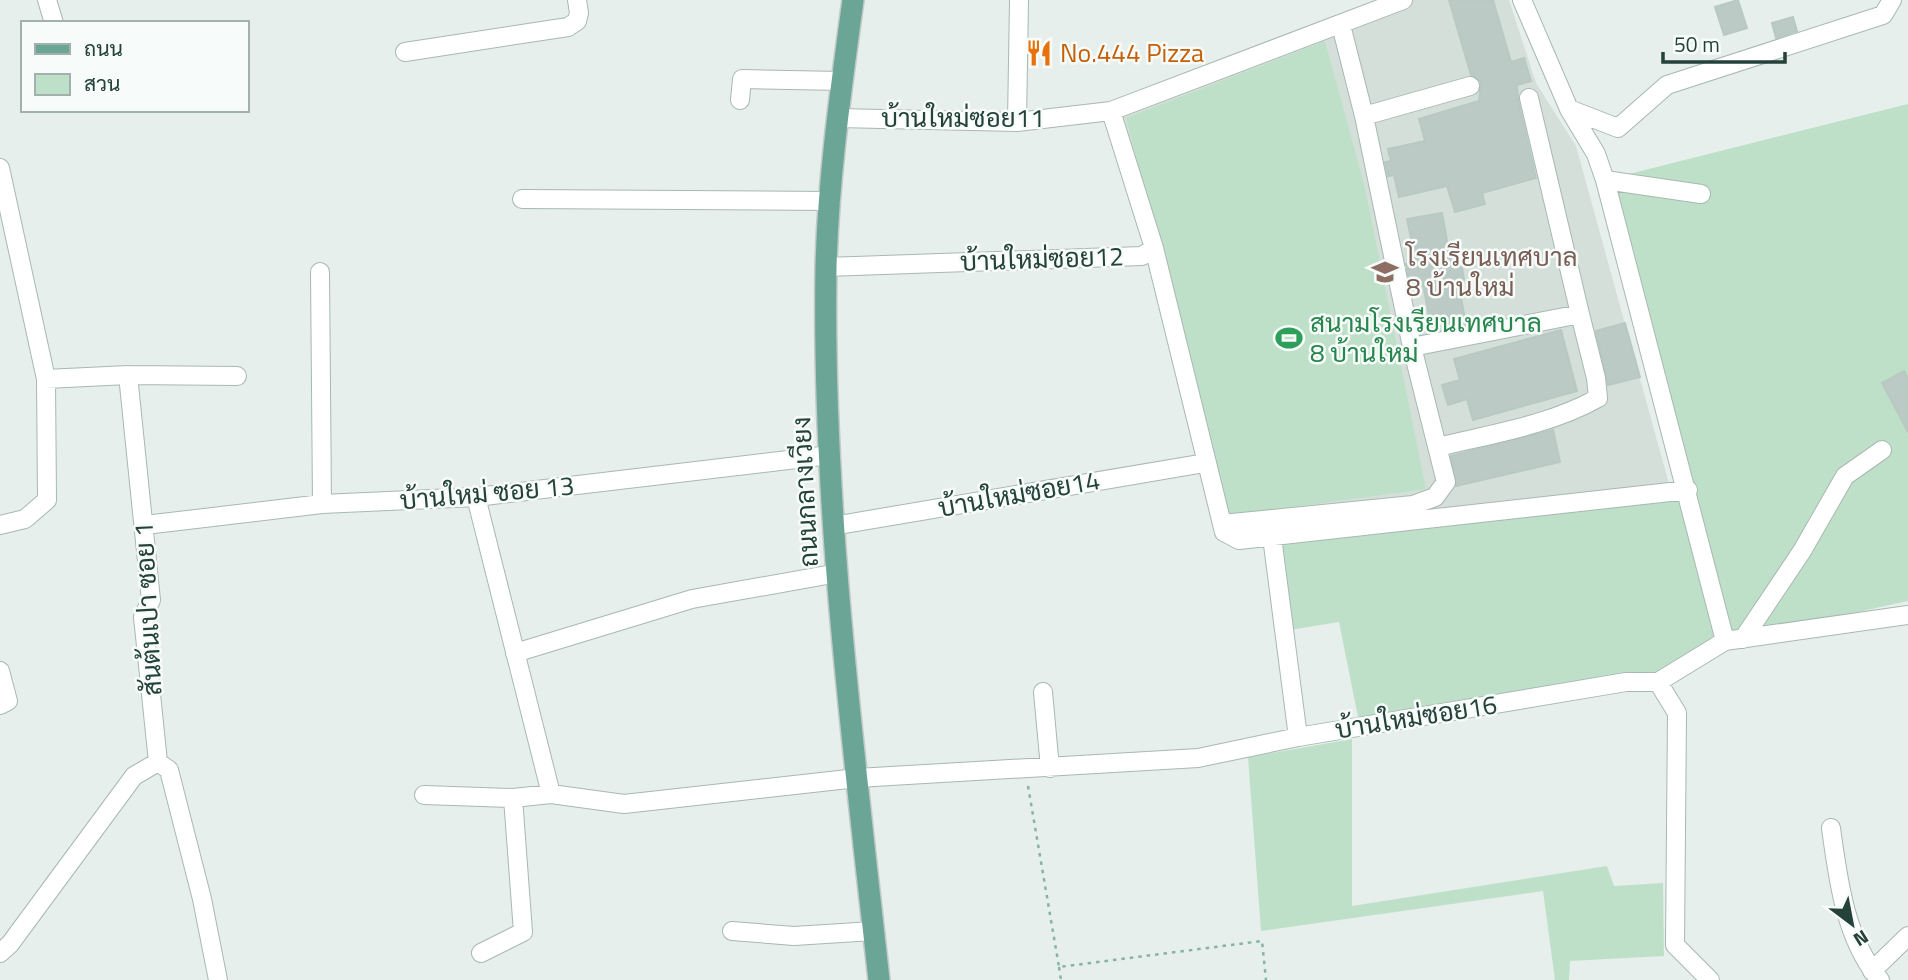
<svg xmlns="http://www.w3.org/2000/svg" width="1908" height="980" font-family="'Titillium Web',Sarabun,sans-serif">
<style>
.built{fill:#d4dfda}
.green{fill:#bfe0c8}
.building{fill:#bbcac4;stroke:#b8c9c2;stroke-width:2}
.lines{fill:none;stroke-linecap:round;stroke-linejoin:round}
.minor-casing{stroke:#a8b8b2;stroke-width:20}
.major-casing{stroke:#c2cac8;stroke-width:24}
.path{stroke:#86b3a5;stroke-width:2.5;stroke-dasharray:3.5 5;stroke-linecap:butt}
.minor{stroke:#fff;stroke-width:18}
.major{stroke:#6aa596;stroke-width:21}
.labels{text-anchor:middle;stroke-width:5;stroke-linejoin:round;paint-order:stroke}
.food-label{font-size:26px;fill:#c56008;stroke:#f7fbf9;text-anchor:start}
.street-label{font-size:26px;fill:#24423a;stroke:#f7fbf9}
.education-label{font-size:26px;fill:#785e54;stroke:#f7fbf9;text-anchor:start}
.leisure-label{font-size:26px;fill:#27864d;stroke:#f7fbf9;text-anchor:start}
</style>
<rect width="100%" height="100%" fill="#e6efeb"/>
<path class="built" d="M1403,0H1509L1536,83L1576,146L1669,484L1224,532L1111,111Z"/>
<path class="green" d="M1325,41L1365,188L1426,489L1226,516L1126,118Z
M1908,104V601L1725,641L1658,682L1360,727L1339,622L1284,631L1272,537L1686,490L1605,180Z
M1352,739V906L1607,866L1614,886L1663,883L1664,956L1570,961L1569,980H1555L1543,891L1261,931L1248,757Z"/>
<path class="building" d="M1449,0H1493L1511,62L1524,58L1531,81L1517,85L1518,100L1536,178L1482,193L1485,204L1455,212L1447,186L1399,197L1394,175L1388,176L1385,162L1391,161L1388,149L1425,141L1419,119L1479,101L1481,82L1471,75Z
M1738,0L1747,28L1724,35L1715,7Z
M1793,17L1797,31L1776,38L1772,23Z
M1442,213L1450,258L1460,256L1464,280L1458,281L1466,325L1432,332L1423,284L1411,287L1406,264L1416,262L1407,219Z
M1625,323L1640,377L1608,385L1596,331Z
M1561,330L1577,391L1473,420L1467,399L1448,405L1442,385L1460,380L1454,359Z
M1904,371L1908,378V432L1882,383Z
M1553,430L1560,462L1456,486L1451,456Z"/>
<g class="lines">
<g class="minor-casing">
<path id="minor" d="M47,0L54,23
M1522,0L1569,109L1596,154L1605,180L1725,641
M405,52L568,27L577,21L579,13L577,0
M1529,98L1580,314
M740,100L742,79L842,81
M1569,109L1618,128L1667,85L1883,15L1892,0
M1364,116L1470,86
M838,118L1017,122L1111,111L1403,0
M1017,122L1019,0
M0,168L46,379L47,500L25,519L0,525
M1605,180L1701,194
M522,199L831,201
M1154,248L1224,532L1239,540L1688,490
M826,267L1142,256L1154,248L1111,111
M320,272L322,504
M1412,347L1580,314L1596,378L1598,398C1550,425 1491,434 1438,447
M46,379L128,375L237,376
M476,497L551,794L624,804L857,778L1198,758L1298,737L1626,682H1658L1677,713L1675,945L1710,980
M1222,524L1413,505L1435,497L1446,482L1412,347L1364,116L1341,25
M145,525L322,504L476,497L830,455
M833,526L1205,463
M1272,537L1298,737
M1743,639L1802,551L1845,476L1882,450
M515,653L692,599L838,573
M0,671L8,701L0,705
M1658,682L1725,641L1908,615
M1043,692L1050,768
M158,762L169,770L202,899L218,980
M424,795L513,798L551,794
M1831,828C1838,879 1845,939 1880,980
M732,931L794,936L873,931
M0,953L10,944L134,776L158,762L143,617L151,600L128,375
M481,953L523,932L513,798
M1872,971L1908,936"/>
</g>
<g class="major-casing">
<path id="major" d="M853,0C841,89 828,179 826,268C822,506 853,744 879,980"/>
</g>
<path class="path" d="M1028,786L1059,967L1262,941L1266,980
M1059,967L1061,980"/>
<use href="#minor" class="minor"/>
<use href="#major" class="major"/>
</g>
<defs>
<g id="restaurant-bare" transform="scale(2.1)"><path d="M-5-6h1v4h1v-4h1v4h1v-4h1v5L-1.5 .5V6h-2V.5L-5-1ZM5-6V6H3V1.5H1.5Q1.5-4 5-6Z" fill="#e8710a" stroke="#f7fbf9" stroke-width="2.5" paint-order="stroke"/></g>
<g id="school-bare" transform="scale(2.1)"><path d="M0-5L7-2L0 1L-7-2ZM-4 1L0 2.5L4 1V4Q0 6-4 4Z" fill="#8d6e63" stroke="#f7fbf9" stroke-width="2.5" paint-order="stroke"/></g>
<g id="stadium-bare" transform="scale(2.1)"><path d="M0-5a6.5 5 0 1 0 0 10a6.5 5 0 1 0 0-10ZM-3.5-1.8h7v3.6h-7Z" fill="#2e9e5b" stroke="#f7fbf9" stroke-width="2.5" paint-order="stroke"/></g>
</defs>
<g fill-rule="evenodd">
<use href="#restaurant-bare" x="1039" y="53"/>
<use href="#school-bare" x="1385" y="272"/>
<use href="#stadium-bare" x="1289" y="338"/>
</g>
<g class="labels">
<g class="food-label">
<text x="1060" y="62">No.444 Pizza</text>
</g>
<g class="street-label">
<text x="963" y="127">บ้านใหม่ซอย11</text>
<text transform="translate(1042 259) rotate(-2)" y="9">บ้านใหม่ซอย12</text>
<text transform="translate(805 492) rotate(-93)" y="9">ถนนกลางเวียง</text>
<text transform="translate(487 493) rotate(-5)" y="9">บ้านใหม่ ซอย 13</text>
<text transform="translate(1019 494) rotate(-10)" y="9">บ้านใหม่ซอย14</text>
<text transform="translate(148 609) rotate(-93)" y="9">สันต้นเปา ซอย 1</text>
<text transform="translate(1416 717) rotate(-9)" y="9">บ้านใหม่ซอย16</text>
</g>
<g class="education-label">
<text x="1406" y="266">โรงเรียนเทศบาล<tspan x="1406" dy="30">8 บ้านใหม่</tspan></text>
</g>
<g class="leisure-label">
<text x="1310" y="332">สนามโรงเรียนเทศบาล<tspan x="1310" dy="30">8 บ้านใหม่</tspan></text>
</g>
</g>
<rect x="21" y="21" width="228" height="91" fill="#f7fbf9" stroke="#a3b1ad" stroke-width="2"/>
<rect x="35" y="44" width="35" height="10" fill="#6aa596" stroke="#a3b1ad" stroke-width="2"/>
<text x="84" y="56" font-size="21" fill="#24423a">ถนน</text>
<rect x="35" y="74" width="35" height="21" fill="#bfe0c8" stroke="#a3b1ad" stroke-width="2"/>
<text x="84" y="91" font-size="21" fill="#24423a">สวน</text>
<g transform="translate(1852 924) rotate(148)" stroke="#f7fbf9" stroke-width="5" paint-order="stroke">
<path d="M0-5L12 26L0 18L-12 26Z" fill="#24423a"/>
<text y="-10" font-size="19" font-weight="bold" text-anchor="middle" fill="#24423a">N</text>
</g>
<path d="M1663 52v10h122v-10" fill="none" stroke="#24423a" stroke-width="3.5"/>
<text x="1674" y="52" font-size="21" fill="#24423a" stroke="#f7fbf9" stroke-width="5" paint-order="stroke">50 m</text>
</svg>
